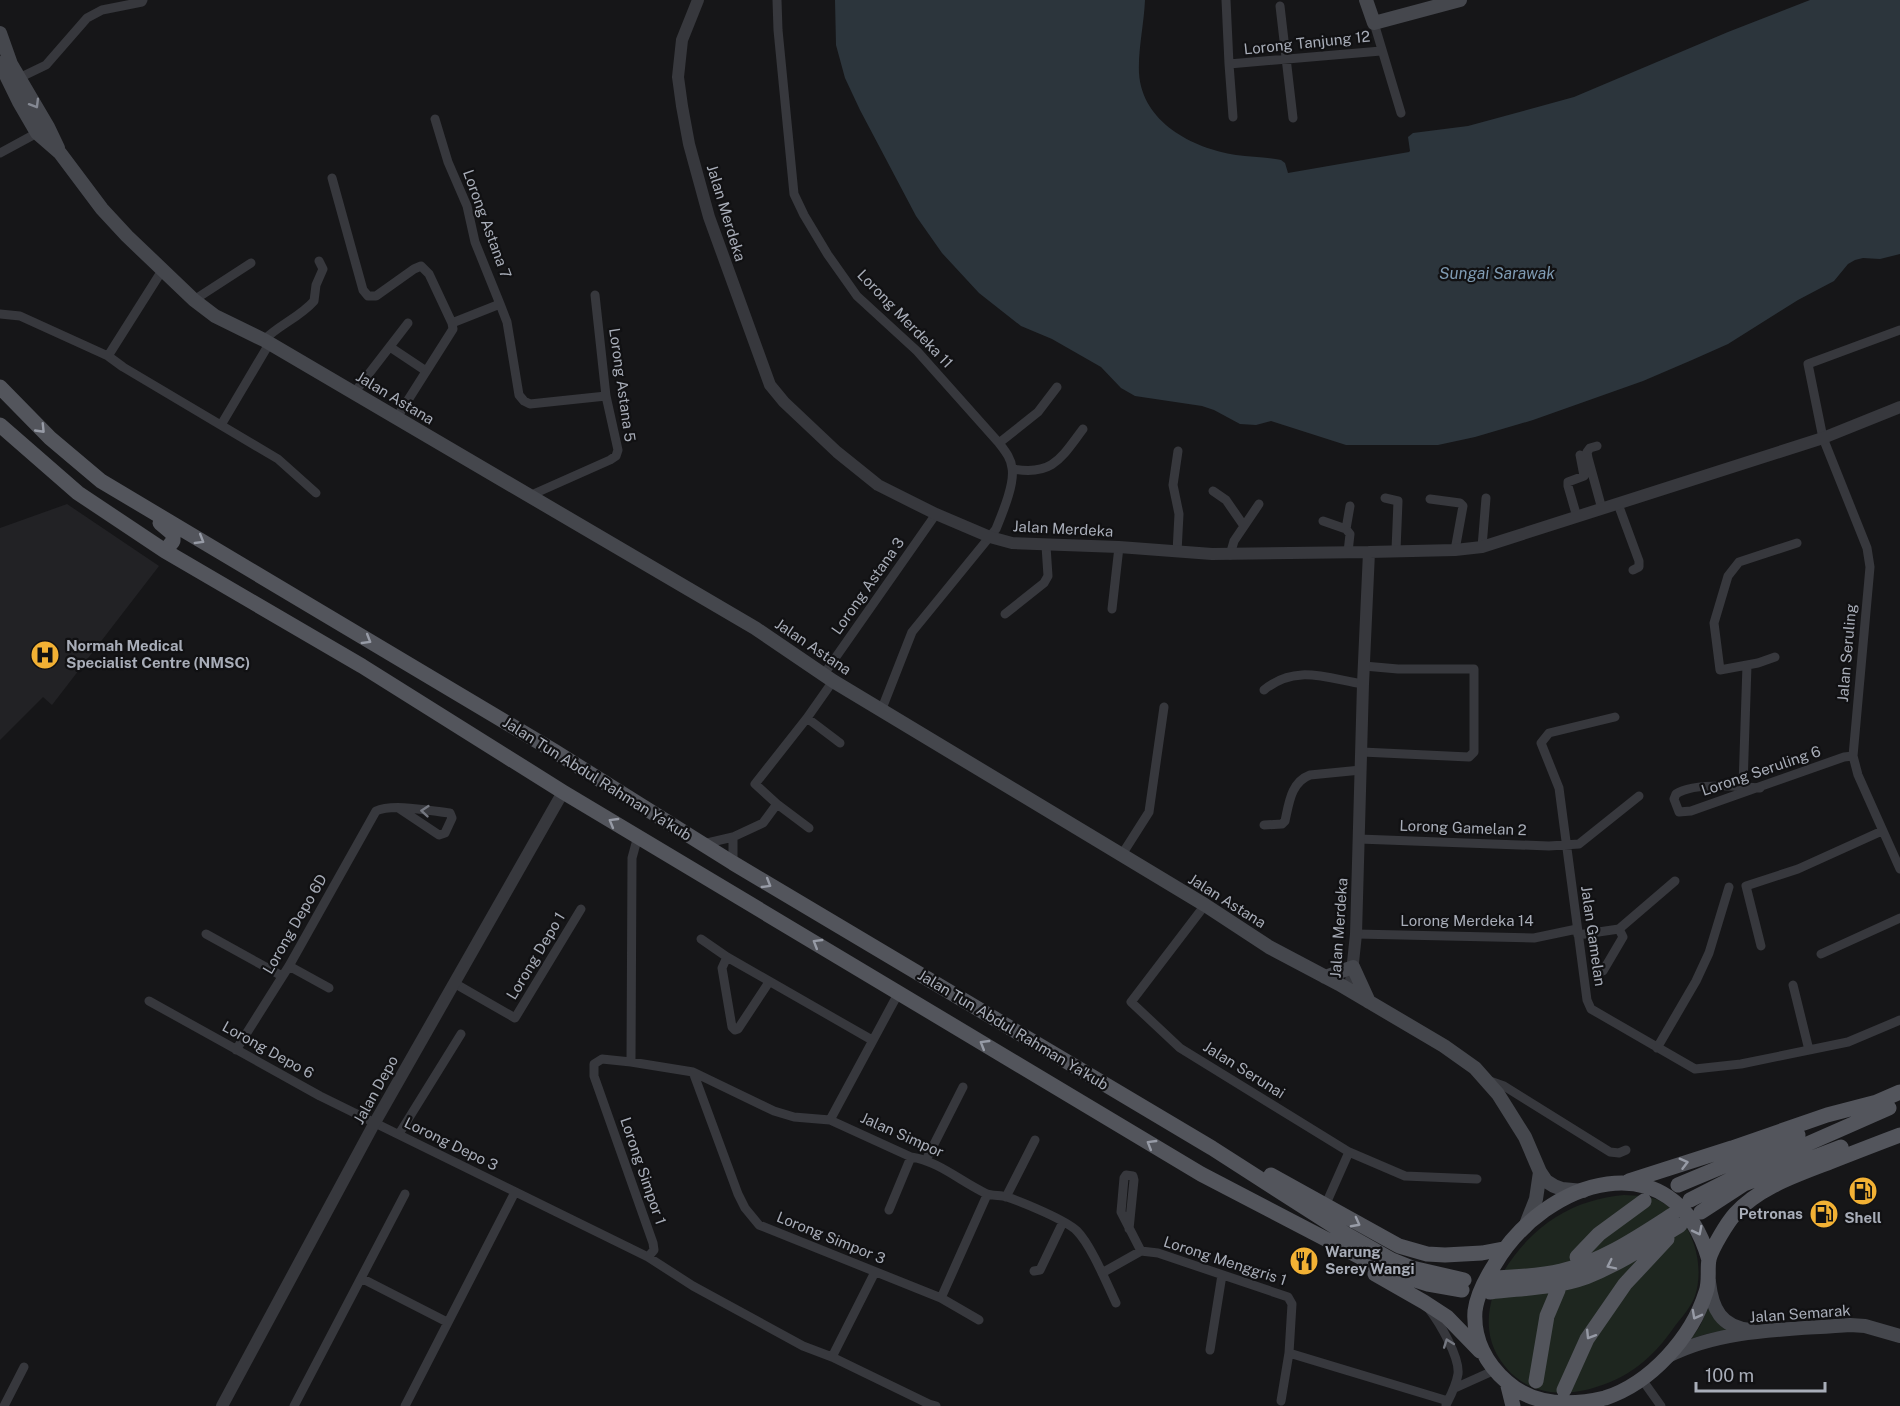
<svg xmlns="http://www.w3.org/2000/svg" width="1900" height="1406" font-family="'Public Sans',sans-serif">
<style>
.built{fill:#222225}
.green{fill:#1e261f}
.water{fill:#2c353c}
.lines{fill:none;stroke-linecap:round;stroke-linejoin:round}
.minor{stroke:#37383d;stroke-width:9}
.tertiary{stroke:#37383d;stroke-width:12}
.secondary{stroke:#45474d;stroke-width:14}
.primary{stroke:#53555c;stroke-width:15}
.oneway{stroke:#858993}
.oneway2{stroke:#979ba6}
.oneway3{stroke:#757881}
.labels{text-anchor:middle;stroke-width:4.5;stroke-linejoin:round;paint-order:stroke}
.street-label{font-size:15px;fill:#a8adb8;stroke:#111113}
.poi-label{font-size:15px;font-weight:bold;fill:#a8adb8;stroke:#111113;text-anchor:start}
.water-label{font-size:16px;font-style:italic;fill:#7f9bb3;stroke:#111113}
</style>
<rect width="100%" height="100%" fill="#161618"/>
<path class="built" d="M67,504L159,566L52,705L43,697L0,740V528Z"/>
<path class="green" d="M1624,1195C1636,1196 1649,1195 1660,1201C1691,1218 1706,1262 1695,1296C1691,1307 1682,1317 1675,1326C1652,1359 1629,1378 1590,1389C1577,1392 1564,1394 1550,1392C1527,1388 1511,1377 1499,1358C1468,1308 1513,1244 1556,1217C1577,1204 1600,1197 1624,1195Z
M1709,1306L1728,1330L1706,1334L1691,1339L1700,1326Z"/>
<path class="water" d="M835,0H1145C1144,24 1138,49 1139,73C1142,122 1192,148 1236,155C1251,157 1266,157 1281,160L1285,163L1288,173L1409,152L1410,151L1408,137L1413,133L1468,126L1574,97L1728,32L1810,0H1900V254L1880,259L1863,258L1855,260L1848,264L1834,281L1798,300L1728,344L1692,360L1643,381L1533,420L1475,437L1438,445H1346L1271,421L1256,425L1240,424L1214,410L1202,406L1135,396L1121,388L1101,367L1052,339L1021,326L979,293L942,253L916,216L860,110L845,78L836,45Z"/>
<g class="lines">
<path class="minor" d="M777,0L778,30L794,194L804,215L828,255L857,296L917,351L999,443C1005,451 1011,458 1012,468C1015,484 1002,514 996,529L912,632L881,711
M1226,0L1229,64L1381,51
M1280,6L1293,118
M1374,23L1401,113
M1229,64L1233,117
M19,78L46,65L87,18L102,10L142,2L143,0
M435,119L448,162L467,206L475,242L500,304
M0,153L37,133
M332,178L363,290L368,296H376L414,269L421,266L429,274L452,323
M194,300L251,263
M0,314L20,316L108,356L123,367L278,459L316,493
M1900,330L1808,364L1823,438L1867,548L1870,567L1853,756L1858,775L1900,869
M264,340C279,325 300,317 314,301L316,285L323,269L319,261
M390,347L426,371
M108,356L163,269
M354,393L408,323
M396,419L453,329L452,323L500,304L507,322L519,395L524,401L530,404L606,396
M221,425L269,344
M999,443L1038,412L1057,387
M1597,446L1590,448L1587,452L1588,458L1602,509
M1013,469C1053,476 1061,458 1083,429
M1213,491L1226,500L1244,526
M529,496L610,460L616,456L618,450L606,396L595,295
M1385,498L1398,501L1396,550
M1430,499L1460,503L1463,506L1455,550
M1618,504L1639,561V567L1633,570
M1577,517L1568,486V482L1584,476L1580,455
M1323,521L1346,529L1350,534L1348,552
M1346,529L1350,506
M1482,547L1486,498
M1177,552L1179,514L1173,485L1178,451
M1230,555L1234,541L1259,504
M1112,609L1119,547
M1005,614L1044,583L1048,576L1046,546
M1775,657L1758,663L1720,670L1714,623L1728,576L1739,562L1797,543
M824,674L936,514
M1264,690C1295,664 1326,678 1363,684
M1615,717L1549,733L1541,743L1559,788L1587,1000L1591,1009L1695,1069L1741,1064L1848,1042L1900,1020
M807,718L840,743
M1362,752L1469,757L1474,752V669H1398L1364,666
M1743,786L1747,665
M1760,788C1739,786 1693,782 1676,794L1674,799L1679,812L1691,811L1844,757L1853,756
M777,804L809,828
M1264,825L1282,824L1285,821C1289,803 1291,782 1310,775L1361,770
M733,837V863
M1359,839L1549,846L1579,844L1639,796
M703,844L733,837L763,823L777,804L755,784L807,718L833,681
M1121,856L1149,812L1164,707
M1205,905L1131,1002L1180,1048L1349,1152L1405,1176L1477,1179
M206,934L282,976
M1356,934L1534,938L1577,929
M1578,935L1619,929L1675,881
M701,939L727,957L872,1040
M1761,946L1746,886L1798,869L1882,831
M1821,954L1900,918
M727,957L722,968L732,1027L735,1030L738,1029L769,982
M289,966L329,988
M1603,971L1623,937L1619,929
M454,983L515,1018L581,909
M1793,985L1809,1050
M149,1001L320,1096L648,1257L693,1286L803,1346L832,1357L929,1404L936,1406
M1657,1048L1696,981L1709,953L1729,887
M236,1050L289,966L376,811C393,803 431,811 450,813L452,818L445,833L439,835L400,809
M631,1062L632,858L638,836
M693,1072L738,1194L745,1208L759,1225L941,1298L979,1320
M1487,1080L1504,1086L1610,1152L1619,1153L1626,1150
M830,1120L899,992
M399,1134L461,1034
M926,1160L963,1087
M1006,1197L1035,1140
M1325,1206L1349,1152
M889,1210L911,1157
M1129,1229L1134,1180L1133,1176L1126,1175L1124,1178L1121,1212L1141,1251
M648,1257L654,1250L653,1243L594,1076V1064L602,1059L631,1062L693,1072L774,1111L794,1117L830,1120L911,1157C938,1161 960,1181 985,1193C991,1196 1000,1195 1007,1197C1022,1202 1066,1220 1077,1231C1091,1245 1107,1284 1116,1303
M1034,1271L1040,1270L1063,1222
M1102,1273L1141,1251L1158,1253L1288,1297L1292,1304L1289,1353L1281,1401
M361,1278L447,1322
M941,1298L987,1195
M1429,1309C1439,1322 1460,1357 1458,1374C1456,1386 1451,1395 1446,1405
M1210,1350L1222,1275
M1289,1353L1448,1401
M832,1357L875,1272
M1641,1378L1661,1406
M1455,1388L1495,1370
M4,1406L24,1367
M294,1406L405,1194
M405,1406L515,1192"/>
<path class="tertiary" d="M698,0L682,40L678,77L682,106L689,144L709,217L770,385L784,402L837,452L878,485L936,514L990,537L1012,543L1119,547L1212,554L1369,552L1363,684L1356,934L1350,991
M1369,552L1455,550L1482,547L1823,438L1900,407
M222,1406L374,1124L563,792"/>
<path class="secondary" d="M1366,0L1374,23L1460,0
M0,33L11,64L48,127L58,148
M0,63L19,102L37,133L60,153L102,209L127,236L194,300L215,316L264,340L755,628L833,681L1205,905L1269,947L1339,984L1444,1046L1475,1068L1498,1094L1525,1137L1540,1172L1546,1181L1554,1186L1562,1189L1583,1191
M1325,977L1353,967L1369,1002
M1525,1227L1536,1199L1540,1172
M1709,1282C1712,1309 1721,1327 1750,1330
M1668,1356C1723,1328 1789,1330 1850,1325L1865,1326L1900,1336"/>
<path class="primary" d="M0,387L50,438L101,481L554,751L733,863L1212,1148L1346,1234L1392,1260L1412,1268L1464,1280
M0,425L78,493L165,551L362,666L563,792L1201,1174L1387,1271L1428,1284L1462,1290
M160,523L173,534V541L165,551
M1870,1105L1900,1092
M1271,1175L1399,1246L1427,1254L1445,1255L1482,1253L1503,1249
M1629,1181L1732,1148L1827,1115L1877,1102
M1678,1185L1798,1135
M1690,1200L1755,1167L1889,1108
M1701,1212L1744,1184L1841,1147
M1577,1257L1599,1234L1644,1201
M1709,1260C1674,1137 1545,1179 1495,1264C1486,1278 1477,1294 1475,1311C1473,1339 1486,1364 1507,1382C1534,1406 1571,1406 1605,1398C1651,1383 1692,1337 1706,1292C1710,1281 1707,1270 1709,1259C1712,1248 1727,1223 1735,1214C1759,1187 1797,1175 1830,1162C1853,1153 1876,1144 1900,1135
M1375,1274L1424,1302L1447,1317L1480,1351
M1496,1278C1518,1277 1540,1276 1561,1271C1601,1262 1638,1237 1672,1215
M1490,1292C1522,1288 1556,1288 1586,1277C1619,1264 1649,1244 1680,1225
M1536,1381L1547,1316L1558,1290
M1507,1382L1513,1406
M1564,1390L1587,1339L1625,1284L1667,1239"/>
</g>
<defs><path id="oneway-chevron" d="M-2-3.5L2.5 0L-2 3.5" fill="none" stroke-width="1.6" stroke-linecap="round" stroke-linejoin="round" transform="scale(1.5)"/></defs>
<use class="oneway" href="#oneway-chevron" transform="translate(35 104) rotate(59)"/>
<g class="oneway2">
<use href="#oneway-chevron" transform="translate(41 429) rotate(46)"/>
<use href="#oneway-chevron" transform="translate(200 540) rotate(31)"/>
<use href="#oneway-chevron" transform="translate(367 640) rotate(31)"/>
<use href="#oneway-chevron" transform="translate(613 822) rotate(-150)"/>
<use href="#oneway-chevron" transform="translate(767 884) rotate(31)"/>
<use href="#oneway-chevron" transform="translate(817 943) rotate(-149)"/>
<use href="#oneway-chevron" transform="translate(984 1044) rotate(-149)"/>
<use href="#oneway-chevron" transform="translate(1151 1144) rotate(-149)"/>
<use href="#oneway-chevron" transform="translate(1684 1163) rotate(-15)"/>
<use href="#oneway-chevron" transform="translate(1356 1223) rotate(28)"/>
<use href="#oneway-chevron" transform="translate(1698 1231) rotate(63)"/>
<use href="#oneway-chevron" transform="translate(1611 1265) rotate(154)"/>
<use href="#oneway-chevron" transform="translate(1696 1315) rotate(118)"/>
<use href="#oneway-chevron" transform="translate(1590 1335) rotate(122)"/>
</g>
<g class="oneway3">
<use href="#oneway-chevron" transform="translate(425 811) rotate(-175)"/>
<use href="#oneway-chevron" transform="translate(1448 1343) rotate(-110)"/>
</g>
<defs>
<g id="hospital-disc" transform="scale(1.5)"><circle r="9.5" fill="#f2b134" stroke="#111113"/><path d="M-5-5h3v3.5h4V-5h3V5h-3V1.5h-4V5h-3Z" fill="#111"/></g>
<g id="fuel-disc" transform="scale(1.5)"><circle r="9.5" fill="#f2b134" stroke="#111113"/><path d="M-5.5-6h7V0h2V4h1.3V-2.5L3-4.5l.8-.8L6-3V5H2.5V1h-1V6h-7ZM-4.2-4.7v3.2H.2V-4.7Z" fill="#111"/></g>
<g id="restaurant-disc" transform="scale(1.5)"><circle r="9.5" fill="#f2b134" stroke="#111113"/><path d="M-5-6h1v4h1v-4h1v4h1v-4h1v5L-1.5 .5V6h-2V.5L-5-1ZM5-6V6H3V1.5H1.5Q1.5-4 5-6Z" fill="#111"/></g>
</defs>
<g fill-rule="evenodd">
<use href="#hospital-disc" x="45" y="655"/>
<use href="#fuel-disc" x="1863" y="1191"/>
<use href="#fuel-disc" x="1824" y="1214"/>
<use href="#restaurant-disc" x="1304" y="1261"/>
</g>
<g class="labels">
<g class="street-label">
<text transform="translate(1307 43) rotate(-6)" y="5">Lorong Tanjung 12</text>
<text transform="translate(726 213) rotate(73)" y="5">Jalan Merdeka</text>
<text transform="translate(487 224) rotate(70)" y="5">Lorong Astana 7</text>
<text transform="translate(905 319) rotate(46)" y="5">Lorong Merdeka 11</text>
<text transform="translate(622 385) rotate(82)" y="5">Lorong Astana 5</text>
<text transform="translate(395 398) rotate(31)" y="5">Jalan Astana</text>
<text transform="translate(1063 529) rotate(3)" y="5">Jalan Merdeka</text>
<text transform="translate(868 586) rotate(-55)" y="5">Lorong Astana 3</text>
<text transform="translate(813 647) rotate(34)" y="5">Jalan Astana</text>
<text transform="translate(1847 653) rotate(-85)" y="5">Jalan Seruling</text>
<text transform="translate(1761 771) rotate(-19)" y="5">Lorong Seruling 6</text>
<text transform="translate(597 779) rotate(32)" y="5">Jalan Tun Abdul Rahman Ya'kub</text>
<text transform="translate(1463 828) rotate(2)" y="5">Lorong Gamelan 2</text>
<text transform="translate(1227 901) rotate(32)" y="5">Jalan Astana</text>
<text x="1467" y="926">Lorong Merdeka 14</text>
<text transform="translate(295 924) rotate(-60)" y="5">Lorong Depo 6D</text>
<text transform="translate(1339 928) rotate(-86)" y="5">Jalan Merdeka</text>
<text transform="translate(1593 936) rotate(82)" y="5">Jalan Gamelan</text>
<text transform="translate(536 956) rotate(-59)" y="5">Lorong Depo 1</text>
<text transform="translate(1013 1030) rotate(31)" y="5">Jalan Tun Abdul Rahman Ya'kub</text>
<text transform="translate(268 1050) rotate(29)" y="5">Lorong Depo 6</text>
<text transform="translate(1244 1070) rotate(32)" y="5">Jalan Serunai</text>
<text transform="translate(376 1090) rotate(-61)" y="5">Jalan Depo</text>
<text transform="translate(902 1135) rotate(24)" y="5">Jalan Simpor</text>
<text transform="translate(451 1144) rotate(26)" y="5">Lorong Depo 3</text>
<text transform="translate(643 1171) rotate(71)" y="5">Lorong Simpor 1</text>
<text transform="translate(831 1238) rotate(22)" y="5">Lorong Simpor 3</text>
<text transform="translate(1225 1261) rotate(18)" y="5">Lorong Menggris 1</text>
<text transform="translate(1800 1314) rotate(-4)" y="5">Jalan Semarak</text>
</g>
<g class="poi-label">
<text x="66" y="651">Normah Medical<tspan x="66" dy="17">Specialist Centre (NMSC)</tspan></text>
<text x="1803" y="1219" text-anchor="end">Petronas</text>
<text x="1863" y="1223" text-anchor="middle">Shell</text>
<text x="1325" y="1257">Warung<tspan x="1325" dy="17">Serey Wangi</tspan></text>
</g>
<g class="water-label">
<text x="1497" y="279">Sungai Sarawak</text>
</g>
</g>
<path d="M1696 1382v9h129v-9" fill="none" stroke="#a8adb8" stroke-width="3"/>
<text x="1705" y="1382" font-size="18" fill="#a8adb8" stroke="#111113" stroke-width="4.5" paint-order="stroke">100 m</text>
</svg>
